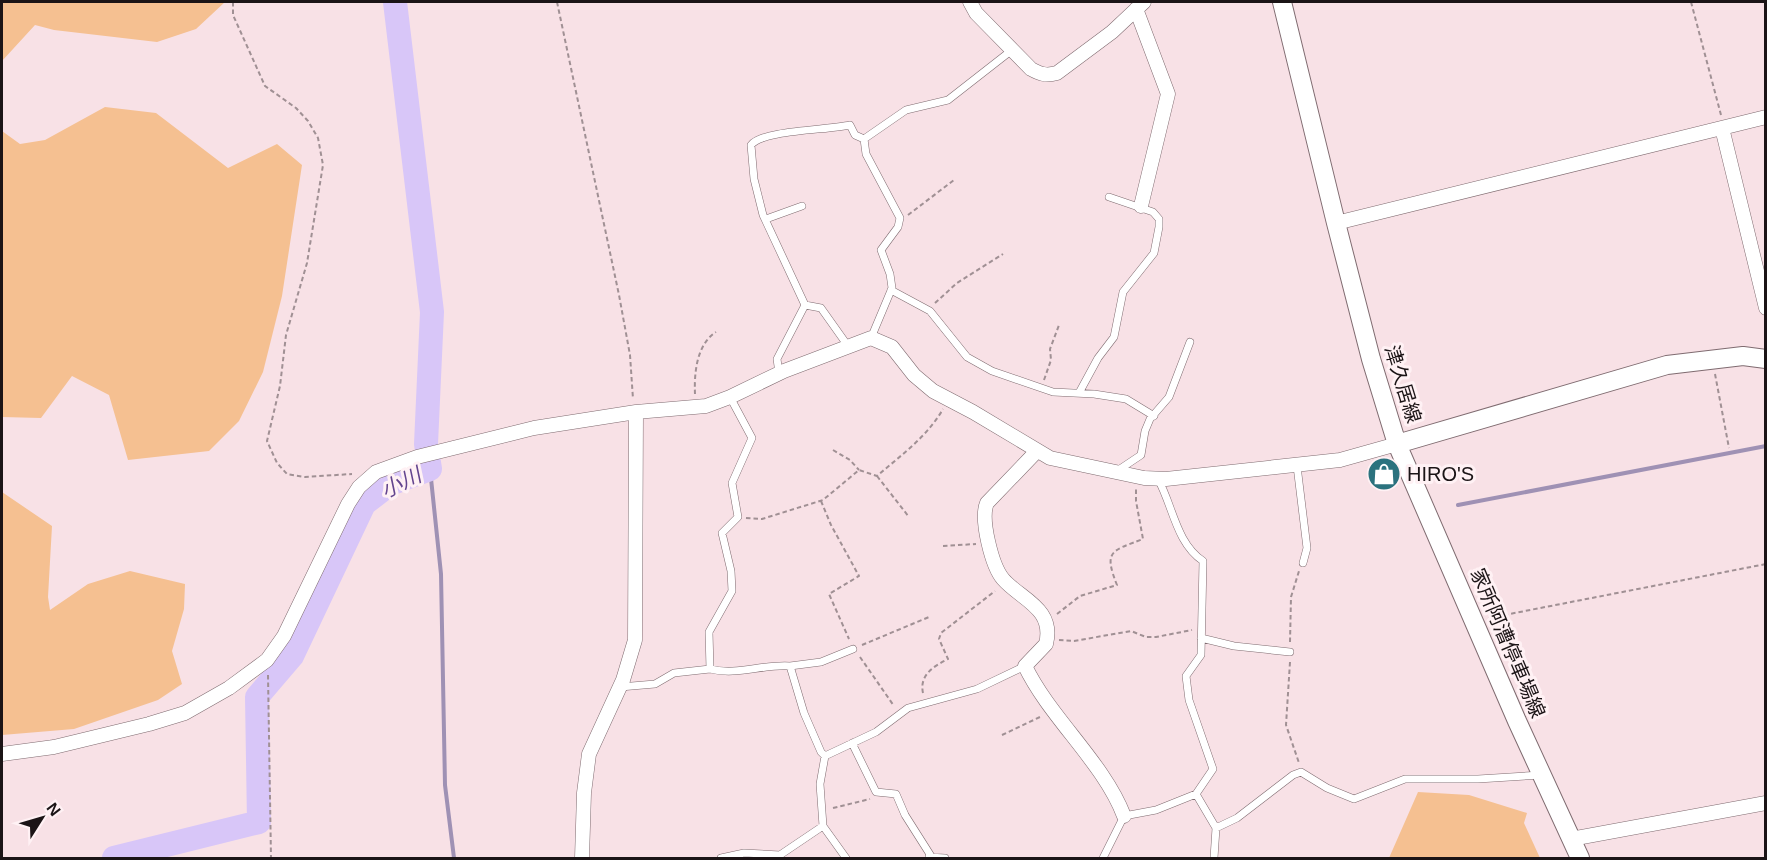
<svg xmlns="http://www.w3.org/2000/svg" width="1767" height="860" font-family="Helvetica,'Noto Sans JP',sans-serif">
<style>
.green{fill:#f5c091}
.lines{fill:none;stroke-linecap:round;stroke-linejoin:round}
.stream{stroke:#9f91b4;stroke-width:4}
.river{stroke:#d8c6f8;stroke-width:24}
.service-casing{stroke:#7f6b70;stroke-width:8}
.minor-casing{stroke:#7f6b70;stroke-width:15}
.secondary-casing{stroke:#7f6b70;stroke-width:20}
.path{stroke:#a09094;stroke-width:2;stroke-dasharray:4.5 3;stroke-linecap:butt}
.service{stroke:#fff;stroke-width:7}
.minor{stroke:#fff;stroke-width:14}
.secondary{stroke:#fff;stroke-width:18}
.labels{text-anchor:middle;stroke-width:6;stroke-linejoin:round;paint-order:stroke}
.street-label{font-size:20px;fill:#1b1416;stroke:#fff1f4}
.poi-label{font-size:20px;fill:#1b1416;stroke:#fff1f4;text-anchor:start}
.water-label{font-size:21px;font-style:italic;fill:#63448e;stroke:#fff1f4}
</style>
<rect width="100%" height="100%" fill="#f8e1e6"/>
<path class="green" d="M2,2H225L196,29L157,42L54,30L35,25L2,61Z
M105,107L156,113L228,168L277,144L302,165L282,296L263,372L239,421L209,451L128,460L109,395L72,376L41,418L2,417V131L20,144L45,140Z
M2,492L52,526L48,597L50,610L88,584L130,571L185,584L184,609L172,651L182,684L158,700L74,729L2,735Z
M1418,792L1469,795L1527,813L1524,823L1540,858H1389Z"/>
<g class="lines">
<path class="stream" d="M430,469L441,574L445,785L454,858
M1458,505L1766,446"/>
<path class="river" d="M114,858L259,822L257,697L292,656L364,504L390,484L430,469L426,444L432,312L395,2"/>
<g class="service-casing">
<path id="service" d="M766,219L802,206
M891,290L930,311L967,357L992,371L1053,392L1094,394L1126,399L1154,416
M805,305L821,308L848,346
M871,338L892,288L890,274L881,250L898,227L900,218L866,154L864,139L906,110L948,100L1012,50
M779,373L777,359L805,305L763,215L754,179L751,145C762,130 829,130 850,125L855,135L864,139
M1079,393L1098,358L1114,337L1123,292L1154,253L1159,227V219L1153,212L1109,197
M730,397L752,438L732,483L738,517L722,533L731,571L732,591L709,632L710,669C737,676 762,664 790,666L804,713L821,752L825,756L876,732L908,708L977,689L1025,666
M1297,466L1307,548L1303,563
M1117,471L1141,455L1145,431L1150,419L1169,397L1190,342
M1158,479C1173,506 1176,543 1203,561L1201,655L1186,676L1189,700L1213,769L1196,794
M1201,638L1234,646L1290,652
M790,666L821,662L853,649
M620,687L655,684L674,673L710,669
M852,743L876,792L896,794L905,815L931,856
M823,826L820,784L825,756
M1216,828L1237,818L1293,775L1301,772L1327,788L1354,799L1405,779H1478L1541,775
M929,857L945,858
M721,858L744,853L780,855L823,826L846,858
M1103,858L1124,816L1156,810L1196,794L1216,828L1214,858"/>
</g>
<g class="minor-casing">
<path id="minor" d="M970,2L976,13L1031,69C1040,74 1046,76 1057,73L1112,32L1144,2
M1136,9L1168,94L1141,206
M1722,128L1766,308
M1336,223L1766,117
M1036,452L987,503C980,519 992,566 1003,579C1020,599 1055,608 1046,644L1025,666C1050,718 1104,763 1124,816
M2,754L54,747L149,724L185,713L229,688L267,660L284,636L348,504L359,487L376,472L417,457L534,428L636,412L706,406L730,397L784,371L871,338L892,347L914,375L933,391L973,412L1050,458L1144,478L1166,479L1340,460L1397,444
M1571,839L1766,803
M582,858L584,793L589,754L623,680L635,640L636,412"/>
</g>
<g class="secondary-casing">
<path id="secondary" d="M1282,2L1336,223L1371,359L1397,444L1517,721L1580,858
M1397,444L1667,365L1743,356L1766,359"/>
</g>
<path class="path" d="M233,2V15L265,86L296,108L308,121L318,138L323,165L307,263L286,335L280,386L267,441L277,463L287,474L305,477L352,474
M557,2L619,295L630,355L633,399
M1691,2L1721,115
M908,215L954,180
M935,303L957,283L1003,254
M1715,374L1729,448
M1044,380L1051,360L1050,349L1059,325
M695,394C694,372 697,344 716,332
M833,450L850,460L859,470
M877,476L909,517
M821,501L831,525L859,576L829,594L849,639
M746,518L762,519L823,500L859,470L877,476C900,456 927,437 943,409
M943,546L976,544
M1057,614L1080,596L1117,585C1103,550 1112,551 1143,539L1136,501V489
M1489,618L1766,564
M1059,640L1074,641L1131,631L1146,637H1156L1192,630
M1290,642L1291,597L1299,571
M862,645L929,617
M860,657L894,706
M1290,662L1286,725L1299,763
M268,675L271,858
M923,693C919,675 934,666 948,659L939,639L941,633L995,591
M1002,735L1040,717
M833,808L870,799"/>
<use href="#service" class="service"/>
<use href="#minor" class="minor"/>
<use href="#secondary" class="secondary"/>
</g>
<defs>
<g id="shop-disc" transform="scale(1.725)"><circle r="9.5" fill="#2b727e" stroke="#fff1f4"/><path d="M-5-2.5h2.3a2.7 3.5 0 0 1 5.4 0H5L5.5 6h-11ZM-1.5-2.5h3a1.5 2.3 0 0 0-3 0Z" fill="#fff"/></g>
</defs>
<g fill-rule="evenodd">
<use href="#shop-disc" x="1384" y="474"/>
</g>
<g class="labels">
<g class="street-label">
<text transform="translate(1403 384) rotate(73)" y="7">津久居線</text>
<text transform="translate(1508 643) rotate(67)" y="7">家所阿漕停車場線</text>
</g>
<g class="poi-label">
<text x="1407" y="481">HIRO'S</text>
</g>
<g class="water-label">
<text transform="translate(401 483) rotate(-26)" y="7">小川</text>
</g>
</g>
<rect width="1767" height="860" fill="none" stroke="#1b1416" stroke-width="6"/>
<g transform="translate(42 818) rotate(53)" stroke="#fff1f4" stroke-width="4.5" paint-order="stroke">
<path d="M0-4.5L10 22L0 15L-10 22Z" fill="#1b1416"/>
<text y="-9" font-size="16" font-weight="bold" text-anchor="middle" fill="#1b1416">N</text>
</g>
</svg>
